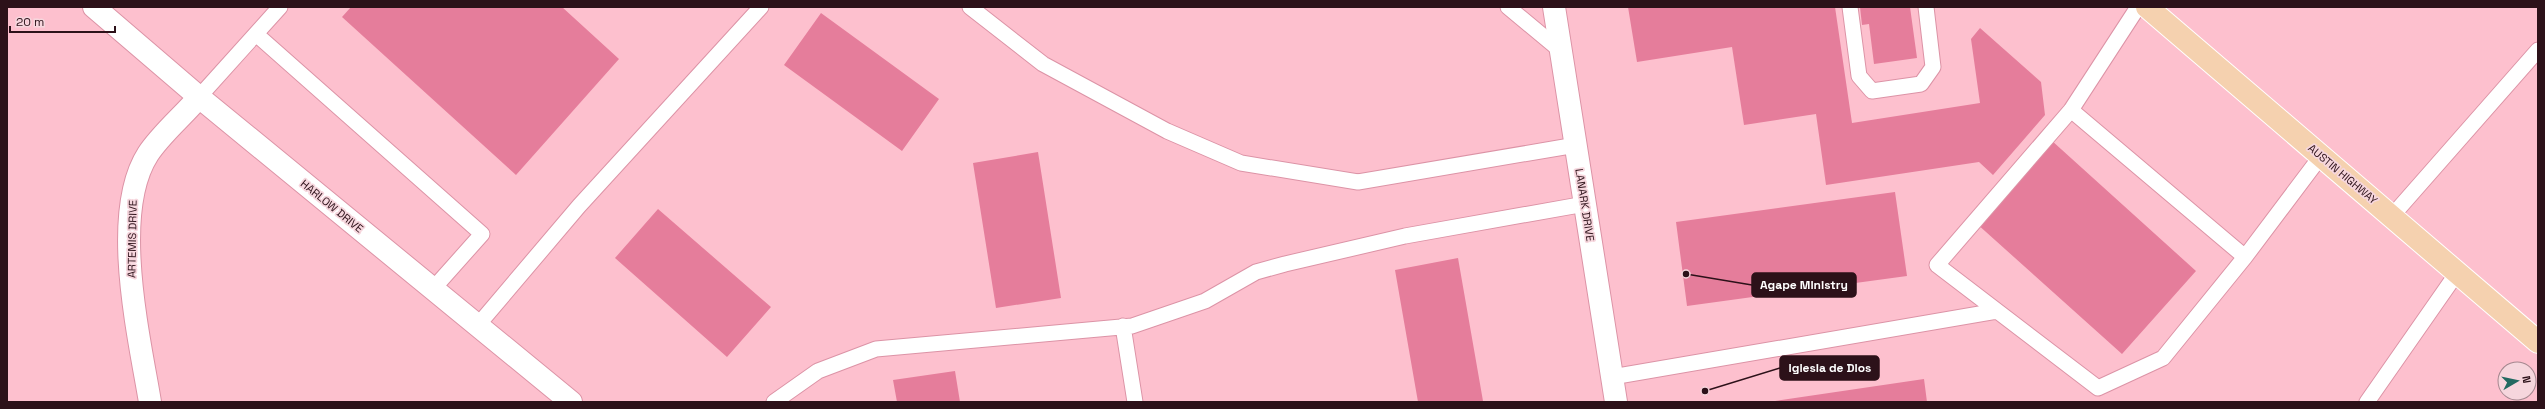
<svg xmlns="http://www.w3.org/2000/svg" width="2545" height="409" font-family="'Space Grotesk',sans-serif">
<style>
.building{fill:#e57d9b}
.lines{fill:none;stroke-linecap:round;stroke-linejoin:round}
.lane-casing{stroke:#dc93a6;stroke-width:17}
.street-casing{stroke:#dc93a6;stroke-width:24}
.primary-casing{stroke:#fff;stroke-width:24}
.lane{stroke:#fff;stroke-width:15}
.street{stroke:#fff;stroke-width:22}
.primary{stroke:#f5d1af;stroke-width:22}
.labels{text-anchor:middle;stroke-width:3.5;stroke-linejoin:round;paint-order:stroke}
.street-label{font-size:11px;fill:#2c1119;stroke:#f6d6dd}
.leader{fill:none;stroke:#2c1119;stroke-width:1.5}
.callout-dot{fill:#2c1119;stroke:#f6d6dd;stroke-width:1.5}
.callout{fill:#2c1119;stroke:#2c1119;stroke-width:1.5}
.callout-label{font-size:12px;text-anchor:middle;font-weight:bold;fill:#fff}
</style>
<rect width="100%" height="100%" fill="#fdc0ce"/>
<path class="building" d="M351,7H562L619,59L516,175L342,17Z
M1628,7H1835L1852,123L1980,103L1971,39L1980,28L2041,82L2045,115L1993,175L1979,162L1826,185L1816,114L1744,125L1732,47L1637,62Z
M1860,7H1910L1917,58L1874,64L1869,24L1862,25Z
M821,13L939,99L902,151L784,65Z
M2051,140L2196,271L2122,354L1976,223Z
M1038,152L1061,298L996,308L973,163Z
M1895,192L1907,276L1687,306L1676,222Z
M658,209L771,307L727,357L615,258Z
M1458,258L1483,401L1418,402L1395,270Z
M955,371L960,402H897L893,380Z
M1924,379L1927,402H1775V401Z"/>
<g class="lines">
<g class="lane-casing">
<path id="lane" d="M970,7L1043,64L1167,131L1241,163L1358,182L1576,145
M1508,7L1561,51
M1850,7L1859,76L1872,91L1921,84L1933,67L1926,7
M2138,7L2071,110L1937,265L2098,388L2163,358L2245,257L2321,156
M256,34L482,234L433,289
M199,97L280,7
M2071,110L2245,257
M2392,216L2538,50
M478,325L579,206L761,7
M1123,326L1135,402
M1612,377L1997,311
M774,402L818,371L876,349L1132,326L1205,301L1256,272L1285,264L1405,236L1585,204
M2367,402L2457,273"/>
</g>
<g class="street-casing">
<path id="street" d="M94,7L199,97L571,402
M1554,7L1616,402
M150,402C139,336 110,213 148,154C161,134 184,115 199,97"/>
</g>
<g class="primary-casing">
<path id="primary" d="M2147,7L2538,342"/>
</g>
<use href="#lane" class="lane"/>
<use href="#street" class="street"/>
<use href="#primary" class="primary"/>
</g>
<g class="labels">
<g class="street-label">
<text transform="translate(2343 174) rotate(40)" y="4">AUSTIN HIGHWAY</text>
<text transform="translate(1585 205) rotate(81)" y="4">LANARK DRIVE</text>
<text transform="translate(332 206) rotate(39)" y="4">HARLOW DRIVE</text>
<text transform="translate(132 239) rotate(-89)" y="4">ARTEMIS DRIVE</text>
</g>
</g>
<path class="leader" d="M1686 274L1752 285M1705 391L1780 368"/>
<g class="callout-dot">
<circle cx="1686" cy="274" r="4"/>
<circle cx="1705" cy="391" r="4"/>
</g>
<g class="callout">
<rect x="1752" y="273" width="104" height="24" rx="4"/>
<rect x="1780" y="356" width="99" height="24" rx="4"/>
</g>
<g class="callout-label">
<text x="1804" y="289">Agape Ministry</text>
<text x="1830" y="372">Iglesia de Dios</text>
</g>
<rect width="2545" height="409" fill="none" stroke="#2c1119" stroke-width="16"/>
<g transform="translate(2517 381) rotate(81)"><circle r="19" fill="#f6d6dd" stroke="#a5878f"/>
<path d="M0-3L7 15L0 10L-7 15Z" fill="#226a61"/>
<text y="-6" font-size="11" font-weight="bold" text-anchor="middle" fill="#2c1119">N</text>
</g>
<path d="M10 26v6h105v-6" fill="none" stroke="#2c1119" stroke-width="2"/>
<text x="16" y="26" font-size="12" fill="#2c1119" stroke="#f6d6dd" stroke-width="3" paint-order="stroke">20 m</text>
</svg>
